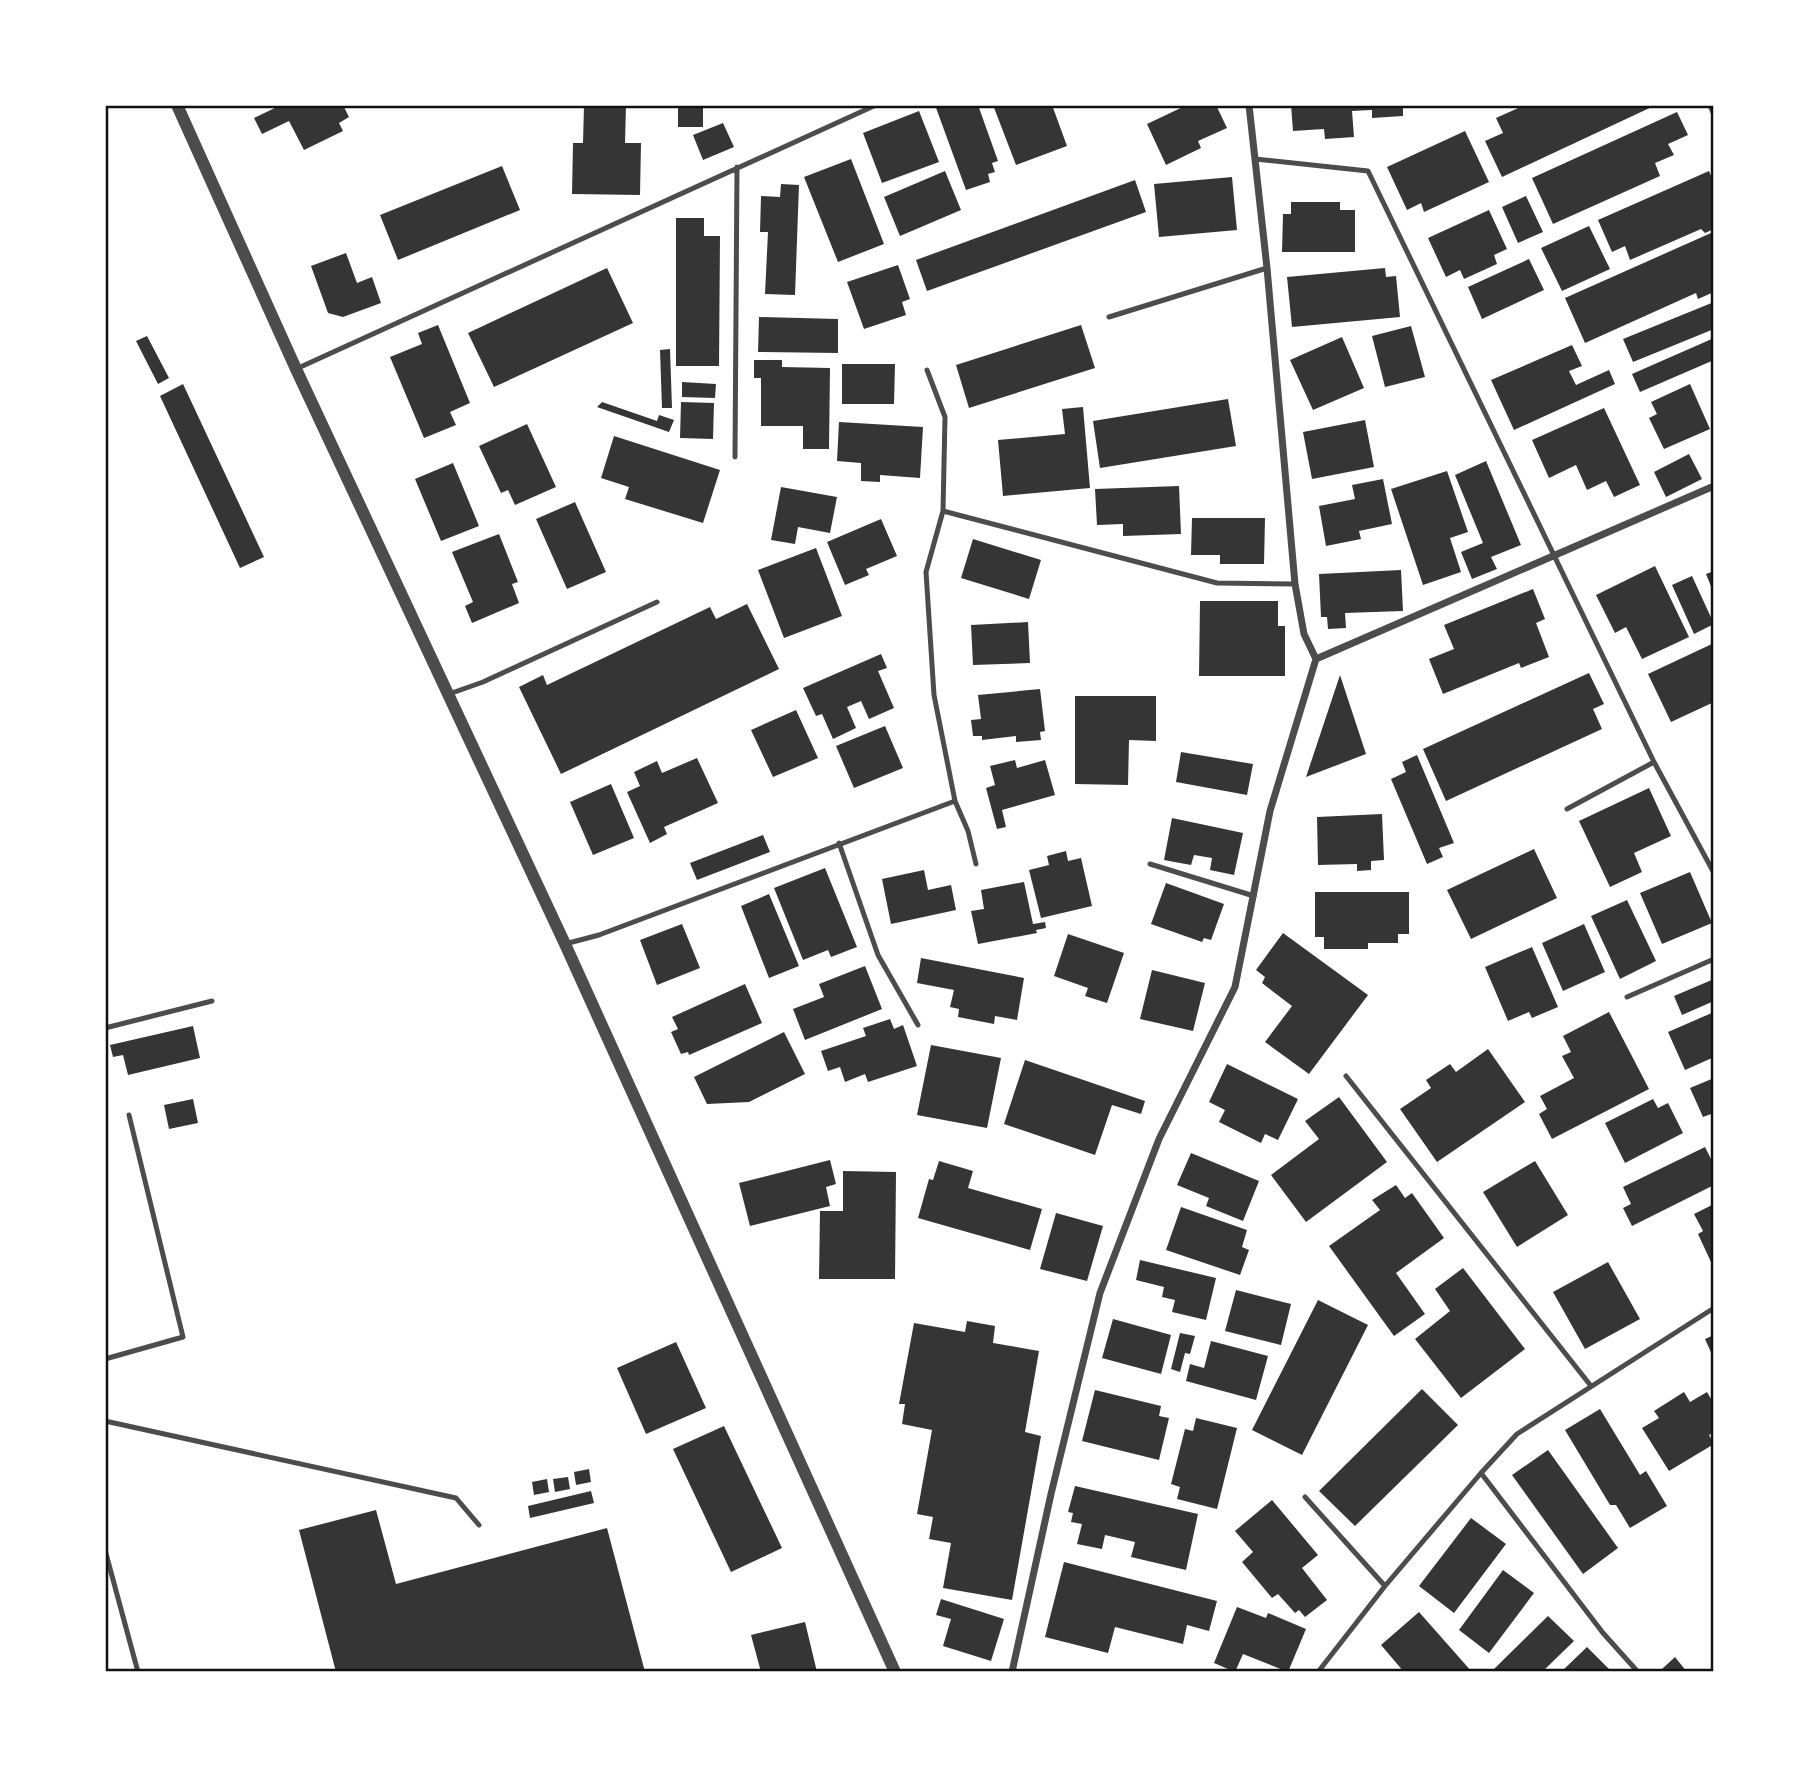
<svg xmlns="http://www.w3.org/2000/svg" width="1819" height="1777" font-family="'Archivo Narrow',sans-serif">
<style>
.building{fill:#353535}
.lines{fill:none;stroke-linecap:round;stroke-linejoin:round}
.service{stroke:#4c4c4c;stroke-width:5}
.minor{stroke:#4c4c4c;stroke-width:7}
.tertiary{stroke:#4c4c4c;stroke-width:12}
.neatline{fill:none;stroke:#111;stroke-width:2.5}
</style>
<rect width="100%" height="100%" fill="#fff"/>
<path class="building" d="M281,105H343L349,117L339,123L343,131L304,150L289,121L262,134L254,118Z
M584,105H626L625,143H641L640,195L572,194L573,143H583Z
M678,105H703V127H678Z
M935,105H978L998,161L992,163L995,172L988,174L990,182L966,190Z
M993,105H1052L1067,146L1016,165Z
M1187,105H1216L1227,128L1198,141L1201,148L1166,165L1147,124Z
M1291,105H1403V116L1372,118V110L1352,111L1354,137L1325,139L1324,129L1293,131Z
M1525,105H1656L1502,177L1485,141L1503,133L1496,118Z
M919,111L939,162L882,183L863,133Z
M1677,112L1688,135L1668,144L1674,155L1655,163L1660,176L1553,224L1532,178Z
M723,123L734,147L703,160L693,135Z
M1465,131L1489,182L1424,212L1421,203L1407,210L1387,167Z
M851,159L884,244L838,262L804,177Z
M502,166L520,210L398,260L380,215Z
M945,171L961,210L900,236L884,197Z
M1709,171L1714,183V229L1705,233L1701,229L1630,260L1625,246L1612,252L1598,220Z
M1232,177L1237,230L1159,237L1154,184Z
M1135,180L1146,212L927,291L916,260Z
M781,184L799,185L795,295L765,294L768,232H760L761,196L780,197Z
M1526,196L1543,232L1518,243L1502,207Z
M1291,202H1340V210H1355V252H1282L1283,214H1291Z
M1489,210L1507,249L1494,255L1497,264L1464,279L1460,270L1446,277L1428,238Z
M676,218H704V236H720L719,366H676Z
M1589,226L1610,269L1562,291L1541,248Z
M1711,233L1714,239V292L1698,299L1696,293L1585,343L1565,298Z
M346,253L357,283L372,277L381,303L343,317L328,313L311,266Z
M1529,259L1544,290L1482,319L1468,287Z
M898,265L910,299L902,302L906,315L864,329L847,282Z
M607,268L633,323L494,387L468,333Z
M1385,268L1386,277L1396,276L1400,317L1292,327L1287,277Z
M1714,302V329L1633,362L1623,339Z
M759,317L838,319V353L758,352Z
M438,325L470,403L450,412L456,425L424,438L390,357L422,344L418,333Z
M1081,325L1095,368L969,408L956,365Z
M1411,326L1425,377L1385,387L1372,336Z
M147,336L169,378L158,384L136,341Z
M1342,337L1364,388L1313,410L1290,360Z
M1714,338V360L1640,392L1632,374Z
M1572,345L1582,366L1569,371L1576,385L1609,370L1615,384L1514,430L1491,380Z
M670,349L672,408H662L660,350Z
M754,360H782V367L830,368L829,449H803V426H761V378H754Z
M842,364H895L894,404H842Z
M682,382L716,384L715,398L682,397Z
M183,384L264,557L240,568L160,396Z
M1690,384L1710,429L1664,449L1649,418L1657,414L1651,402Z
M1228,399L1236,446L1100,468L1093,421Z
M602,402L657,421L659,415L674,420L669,432L597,407Z
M681,402L714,403L713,439L680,438Z
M1083,407L1090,488L1003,496L998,440L1065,434L1062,409Z
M1604,408L1640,485L1614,497L1606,481L1587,490L1576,465L1549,478L1532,440Z
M1365,420L1374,467L1312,479L1303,432Z
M839,422L923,427L920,478L880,475V482L861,481V463L837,461Z
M527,424L556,487L515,505L508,490L501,493L479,446Z
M614,436L720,470L703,523L625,499L629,487L601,478Z
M1689,454L1702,479L1666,497L1654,472Z
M1486,461L1521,545L1491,557L1497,569L1472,579L1461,552L1483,543L1455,475Z
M453,463L479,526L441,541L415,479Z
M1447,471L1468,532L1450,538L1461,572L1423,585L1391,489Z
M1383,479L1392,524L1359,531L1361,539L1326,546L1319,506L1355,499L1352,485Z
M1179,486L1181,534L1123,536V524L1097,525L1095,489Z
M781,487L837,497L830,533L798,527L795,544L771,540Z
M575,502L606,572L567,589L536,519Z
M1192,518H1265L1264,564H1220V555H1191Z
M881,519L897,556L866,569L869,575L845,585L827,542Z
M499,534L518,582L512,584L519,603L472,623L465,606L473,602L452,552Z
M973,539L1041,560L1029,599L961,578Z
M816,548L842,616L784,638L758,570Z
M1655,566L1689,637L1642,659L1626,627L1615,633L1596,595Z
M1401,570L1403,611L1345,613L1346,628L1328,629L1327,617H1321L1319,574Z
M1714,571V594L1706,574Z
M1692,576L1714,624L1694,634L1672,585Z
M1533,589L1545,619L1536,623L1549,657L1521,668L1519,663L1443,694L1429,659L1454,649L1444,625Z
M1200,601H1278V626H1285V676H1199Z
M747,604L779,669L561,774L519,687L543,675L547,685L710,607L716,619Z
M1028,622L1030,663L973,665L971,625Z
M1714,643V702L1671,722L1648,674Z
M881,654L887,668L878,671L894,708L869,719L861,701L847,707L856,728L833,739L822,714L816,716L803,688Z
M1589,673L1604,704L1593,709L1602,729L1446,801L1423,749Z
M1340,675L1366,754L1306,777Z
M1040,689L1045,731L1040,732L1041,740L1016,742V736L982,740V736H973L971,720L981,719L978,695Z
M1075,696H1156V741L1129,740L1128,785L1075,784Z
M796,710L818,758L773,777L751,730Z
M885,726L903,768L854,788L836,746Z
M1181,752L1253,764L1247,795L1176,782Z
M1417,755L1454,843L1439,848L1443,857L1427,864L1391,779L1406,772L1402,762Z
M697,758L718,803L664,827L667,834L650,843L627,792L640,786L634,772L657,761L662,773Z
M1015,760L1017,768L1045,760L1055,795L1002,810L1006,827L997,829L986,788L995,785L990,766Z
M611,784L634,838L593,855L570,802Z
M1649,788L1671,836L1634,853L1642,872L1610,887L1579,821Z
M1382,814L1384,860L1371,861V870L1357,871V864L1318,865L1317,817Z
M1172,818L1243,833L1234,875L1210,870L1212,858L1194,855L1191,865L1164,860Z
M763,835L770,852L697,880L690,863Z
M1534,849L1557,898L1471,939L1447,890Z
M1066,851L1068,861L1081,858L1092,906L1041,918L1029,870L1049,865L1047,856Z
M825,868L857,947L831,957L828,950L803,960L774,888Z
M924,870L928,890L951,885L956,910L891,924L882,879Z
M1690,872L1712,923L1662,944L1640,893Z
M1024,882L1033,924L1045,922L1046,928L1036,930L1037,933L978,944L971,911L984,909L981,890Z
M1166,883L1224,904L1211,940L1204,938L1202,942L1151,924Z
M1315,892H1409V934H1398V943H1368V949H1324V937H1315Z
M769,894L799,966L769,978L741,906Z
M1627,900L1656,961L1620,979L1591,916Z
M682,924L700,968L657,985L640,940Z
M1584,924L1605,972L1563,991L1542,943Z
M1283,933L1368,995L1309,1074L1265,1042L1292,1006L1262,983L1265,977L1256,970Z
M1068,934L1124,953L1107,1003L1085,996L1088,988L1054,976Z
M1532,947L1558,1007L1532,1018L1529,1012L1508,1021L1485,967Z
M921,958L1024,978L1017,1020L995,1016L994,1024L958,1017L959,1009L950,1007L954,990L917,983Z
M865,966L882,1009L805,1040L793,1009L824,997L819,984Z
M1152,970L1205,983L1193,1031L1140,1019Z
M1714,979V1001L1682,1015L1674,996Z
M745,984L762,1023L689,1055L688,1052L681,1054L671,1032L678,1029L672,1017Z
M1609,1012L1649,1089L1552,1139L1539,1114L1547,1109L1540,1096L1574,1078L1562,1056L1571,1052L1563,1036Z
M1714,1012V1063L1712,1058L1685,1070L1668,1032Z
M890,1019L894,1029L903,1025L917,1066L868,1082L865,1074L845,1082L840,1067L828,1071L821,1051L866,1036L863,1028Z
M193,1026L200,1058L128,1075L123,1055L113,1057L110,1045Z
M784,1032L805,1074L749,1102L707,1104L694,1077Z
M931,1045L1001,1058L987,1128L917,1115Z
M1488,1049L1525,1102L1437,1162L1400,1109L1431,1088L1426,1080L1450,1064L1456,1072Z
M1025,1060L1145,1101L1141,1114L1112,1105L1095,1155L1004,1124Z
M1227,1064L1298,1099L1278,1140L1265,1134L1261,1143L1219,1122L1225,1110L1209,1102Z
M1714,1078V1113L1703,1117L1690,1088Z
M1339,1097L1387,1162L1306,1222L1271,1175L1319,1139L1305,1121Z
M193,1099L198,1123L169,1129L164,1105Z
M1653,1099L1658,1108L1668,1103L1683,1133L1625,1163L1605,1123Z
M1705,1147L1714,1165V1185L1632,1226L1623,1208L1631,1204L1623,1187Z
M1191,1153L1259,1181L1243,1221L1206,1206L1209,1198L1177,1185Z
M830,1160L836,1184L826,1187L830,1206L750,1226L739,1183Z
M939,1161L973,1171L968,1188L1042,1209L1030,1250L918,1218L929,1179L933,1180Z
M1535,1161L1568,1215L1517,1247L1483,1192Z
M843,1171L896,1172L895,1279H819L820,1211H843Z
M1396,1185L1405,1198L1412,1193L1444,1238L1396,1273L1425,1314L1394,1336L1329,1246L1380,1210L1372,1200Z
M1714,1204V1260L1711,1262L1698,1234L1703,1231L1694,1214Z
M1181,1207L1247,1230L1242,1247L1249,1250L1240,1275L1166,1250Z
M1056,1213L1103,1226L1087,1281L1040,1269Z
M1140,1260L1216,1278L1206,1320L1172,1312L1175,1300L1162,1297L1164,1287L1136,1280Z
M1608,1262L1640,1319L1585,1349L1553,1292Z
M1463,1268L1525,1349L1461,1398L1415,1339L1450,1311L1435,1289Z
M1236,1290L1291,1304L1281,1345L1225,1331Z
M1318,1300L1368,1325L1302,1455L1252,1430Z
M1113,1319L1171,1335L1161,1374L1102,1358Z
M967,1321L995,1326L993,1343L1039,1351L1025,1432L1041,1436L1012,1600L943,1588L951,1543L929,1539L933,1517L917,1514L932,1430L902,1424L905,1404H899L914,1323L965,1332Z
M1180,1333L1195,1336L1190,1354L1185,1353L1180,1372L1171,1369Z
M1714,1335V1359L1705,1339Z
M1211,1341L1268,1356L1256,1400L1186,1381L1190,1364L1204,1368Z
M676,1342L706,1408L646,1434L617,1368Z
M1422,1389L1458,1425L1355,1526L1319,1491Z
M1095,1390L1161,1406L1159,1416L1169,1418L1159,1460L1082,1441Z
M1684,1392L1690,1402L1707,1392L1714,1404V1432L1709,1435L1714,1444L1669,1471L1642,1428L1659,1418L1654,1411Z
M1600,1409L1640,1475L1646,1471L1667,1506L1630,1528L1616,1505H1610L1565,1430Z
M1196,1418L1237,1428L1217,1509L1177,1499L1180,1487L1171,1484L1185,1429L1193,1431Z
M724,1426L782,1548L731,1572L673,1449Z
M1548,1450L1618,1548L1583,1574L1512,1475Z
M589,1469L591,1482L576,1485L574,1472Z
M568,1477L570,1489L555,1492L553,1479Z
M547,1479L549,1492L534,1495L532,1482Z
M1075,1486L1198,1514L1186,1570L1131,1557L1135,1542L1105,1535L1102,1549L1077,1544L1082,1524L1071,1522L1073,1513L1068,1512Z
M591,1491L594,1503L530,1518L528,1506Z
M1272,1500L1318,1555L1302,1568L1327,1600L1305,1617L1299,1610L1295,1613L1278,1594L1272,1598L1242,1562L1253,1552L1235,1531Z
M376,1510L396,1584L607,1528L645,1672H336L299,1530Z
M1471,1518L1506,1544L1454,1613L1419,1586Z
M1064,1562L1217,1601L1209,1631L1187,1625L1183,1644L1115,1627L1108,1653L1045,1637Z
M1503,1570L1534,1593L1489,1653L1459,1630Z
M941,1599L1004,1619L991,1661L943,1646L951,1619L936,1615Z
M1237,1607L1266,1618L1268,1613L1306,1629L1288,1672L1243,1654L1235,1672L1214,1663Z
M1419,1612L1472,1672H1404L1381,1645Z
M1548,1616L1574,1641L1542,1672H1496L1494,1669Z
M805,1622L817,1672H761L751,1635Z
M1587,1647L1612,1672H1561Z
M1675,1657L1687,1672H1665L1662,1669Z"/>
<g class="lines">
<path class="service" d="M1255,159L1368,171L1654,762L1714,873
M1109,317L1267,268
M296,369L876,105
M927,370L945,417L943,511
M735,457L737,167
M449,694L483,682L657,602
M955,801L968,831L976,864
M1567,809L1654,762
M839,843L878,955L918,1025
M1150,864L1254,896
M565,944L599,935L955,801L934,695L926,572L943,511L1217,583L1295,584
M1627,997L1714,959
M105,1028L212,1001
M1346,1076L1591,1386
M105,1359L183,1337L129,1115
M105,1421L456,1498L479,1525
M1481,1473L1603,1633L1638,1672
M1305,1497L1385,1586
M105,1550L138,1672
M1318,1672L1385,1586L1481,1473L1517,1434L1714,1308"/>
<path class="minor" d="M1711,105L1714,112
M1316,659L1714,486
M1012,1672L1051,1494L1100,1293L1159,1139L1235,987L1270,811L1316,659L1304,634L1295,584L1267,268L1249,105"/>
<path class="tertiary" d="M177,105L296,369L565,944L895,1672"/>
</g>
<rect width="1819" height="1777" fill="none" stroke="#ffffff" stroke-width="214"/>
<rect x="107" y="107" width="1605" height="1563" class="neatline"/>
</svg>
